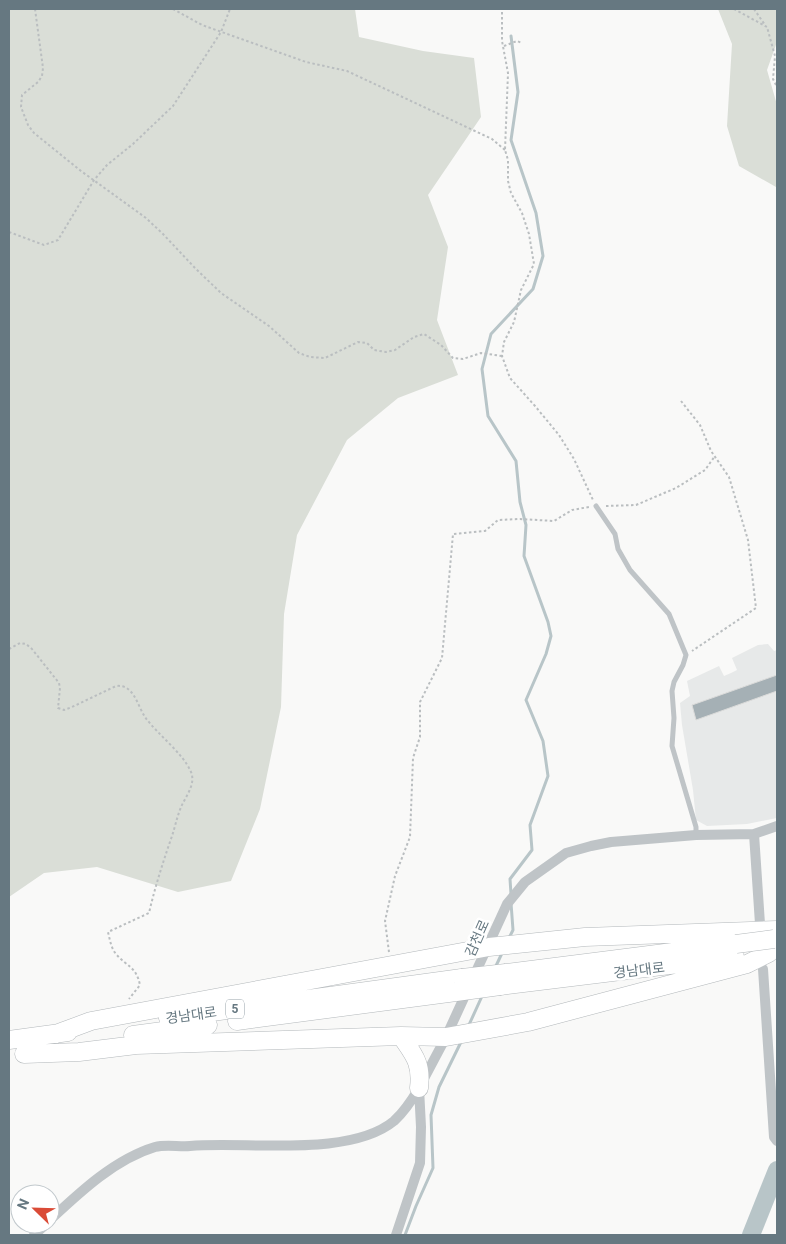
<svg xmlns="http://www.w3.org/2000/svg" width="786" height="1244" font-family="Roboto,'Noto Sans KR',sans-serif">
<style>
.built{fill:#e7e9e9}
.green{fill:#daded7}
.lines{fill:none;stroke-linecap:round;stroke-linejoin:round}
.stream{stroke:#b8c5c8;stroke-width:3}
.river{stroke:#b8c5c8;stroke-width:18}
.building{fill:#a5b0b5;stroke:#dbdbda}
.trunk-casing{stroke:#b3b8bb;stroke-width:19}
.path{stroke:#babec0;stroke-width:2;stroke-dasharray:2.5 2.5;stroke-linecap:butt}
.service{stroke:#bfc4c7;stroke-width:5}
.minor{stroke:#bfc4c7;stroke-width:10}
.trunk{stroke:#fff;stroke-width:18}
.trunk-bridge-casing{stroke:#b3b8bb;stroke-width:19;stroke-linecap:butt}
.trunk-bridge{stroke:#fff;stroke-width:18}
.labels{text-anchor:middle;stroke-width:5;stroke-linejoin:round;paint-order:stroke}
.shield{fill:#fff;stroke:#94a0a7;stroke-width:1}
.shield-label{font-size:12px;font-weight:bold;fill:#667881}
.street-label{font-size:14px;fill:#667881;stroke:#fff}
</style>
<rect width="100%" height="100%" fill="#f9f9f8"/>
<path class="built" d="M768,644L774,651L777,650V818L747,824L707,826L696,820L693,790L682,725L680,703L690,696L687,681L719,666L724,676L731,673L737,670L732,658L758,645Z"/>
<path class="green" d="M9,9H355L359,37L423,51L474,58L481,117L428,195L448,247L437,320L458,375L398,398L347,440L297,535L284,614L281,707L260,809L231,881L178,892L97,867L44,873L9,897Z
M718,9H777V42L767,70L777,105L776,187L739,166L727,126L732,44Z"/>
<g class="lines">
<path class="stream" d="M511,894L510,879L532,850L530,825L548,776L543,741L526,700L546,654L551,636L548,622L524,556L526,525L520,502L516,461L488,416L482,369L491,334L533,289L543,256L536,213L511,140L518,92L511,36
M509,938L513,930L511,903
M495,968L503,951
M468,1027L483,994
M405,1235L416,1206L433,1168L431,1115L439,1087L461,1042"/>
<path class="river" d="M751,1235L777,1170"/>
</g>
<path class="building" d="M777,675V691L696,720L692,705Z"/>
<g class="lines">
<g class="trunk-casing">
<path id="trunk" d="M506,973L736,944
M500,986L735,957
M168,1018L462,978
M237,1021L456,992
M56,1034L91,1021L489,947L585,937L777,930
M133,1035L208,1025
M401,1036C414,1055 422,1063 419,1088
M9,1040L68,1032
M24,1054L79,1052L136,1045L401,1036L446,1037L528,1022L747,964L769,953"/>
</g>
<path class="path" d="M35,9L43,68L42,76L38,82L22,95L21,107L28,125L34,133L81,171L146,218L163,234L195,268L221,293L269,326L299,353L310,357L325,358L358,342L367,343L374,350L386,352L395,350L414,337L424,334L441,345L453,358L463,359L481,353L502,356
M173,9L202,25L306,62L347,71L492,139L505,150
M734,9L767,27L775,56L773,79L777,87
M754,9L765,25
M502,12V41L508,73L505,150L508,160V181L511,193L522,213L529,234L534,264L521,290L514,322L504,342L502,356L510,378L535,406L559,435L574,459L593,500
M504,46L517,41L522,43
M9,232L44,245L58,240L94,180L107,165L133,144L173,106L221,32L230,9
M681,401L700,425L711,451L729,477L748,540L756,608L692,651
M606,506L636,505L676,488L705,470L715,456
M9,649L20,643L26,644L32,649L59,683L60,688L58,708L64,710L72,707L116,686C134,684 137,705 145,717C157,734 183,753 191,772C196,784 186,796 181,807C177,817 175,827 172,836C163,862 155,887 149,913L108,932C110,940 111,948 116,954C127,967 136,966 140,985L129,999
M389,952L385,921L395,876L410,837L413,758L420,737V702L442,658L453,534L485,531L498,520L520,519L554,521L572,510L589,507"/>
<path class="service" d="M596,506L615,534L618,549L630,570L669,614L686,655L683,665L674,682L672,691L674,718L672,746L696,827V835"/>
<path class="minor" d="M754,834L760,924
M763,969L774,1137L777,1141
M50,1220C80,1192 115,1159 155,1147C166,1144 179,1147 190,1146C246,1141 349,1158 394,1121C404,1112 412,1100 419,1088
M34,1235L46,1224
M396,1235L420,1163L421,1127L419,1088L446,1037L507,904L525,882L566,853L591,846L611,842L696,835L754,834L777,826"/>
<use href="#trunk" class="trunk"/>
<g class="trunk-bridge-casing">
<path id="trunk-bridge" d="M736,944L774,939
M462,978L506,973
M456,992L500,986"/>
</g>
<use href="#trunk-bridge" class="trunk-bridge"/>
</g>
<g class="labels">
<rect class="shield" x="226" y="999.5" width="18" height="19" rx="4"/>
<g class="shield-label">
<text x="235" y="1013">5</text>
</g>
<g class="street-label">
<text transform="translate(477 938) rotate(-66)" y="5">감천로</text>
<text transform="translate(639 970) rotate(-7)" y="5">경남대로</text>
<text transform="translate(191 1015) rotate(-8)" y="5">경남대로</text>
</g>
</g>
<rect width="786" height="1244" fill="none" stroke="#667881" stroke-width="20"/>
<g transform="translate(35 1209) rotate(293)"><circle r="24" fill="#ffffff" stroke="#c2c9cd"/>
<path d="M0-4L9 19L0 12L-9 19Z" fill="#da4b37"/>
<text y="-8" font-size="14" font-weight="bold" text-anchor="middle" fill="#667881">N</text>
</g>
</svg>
